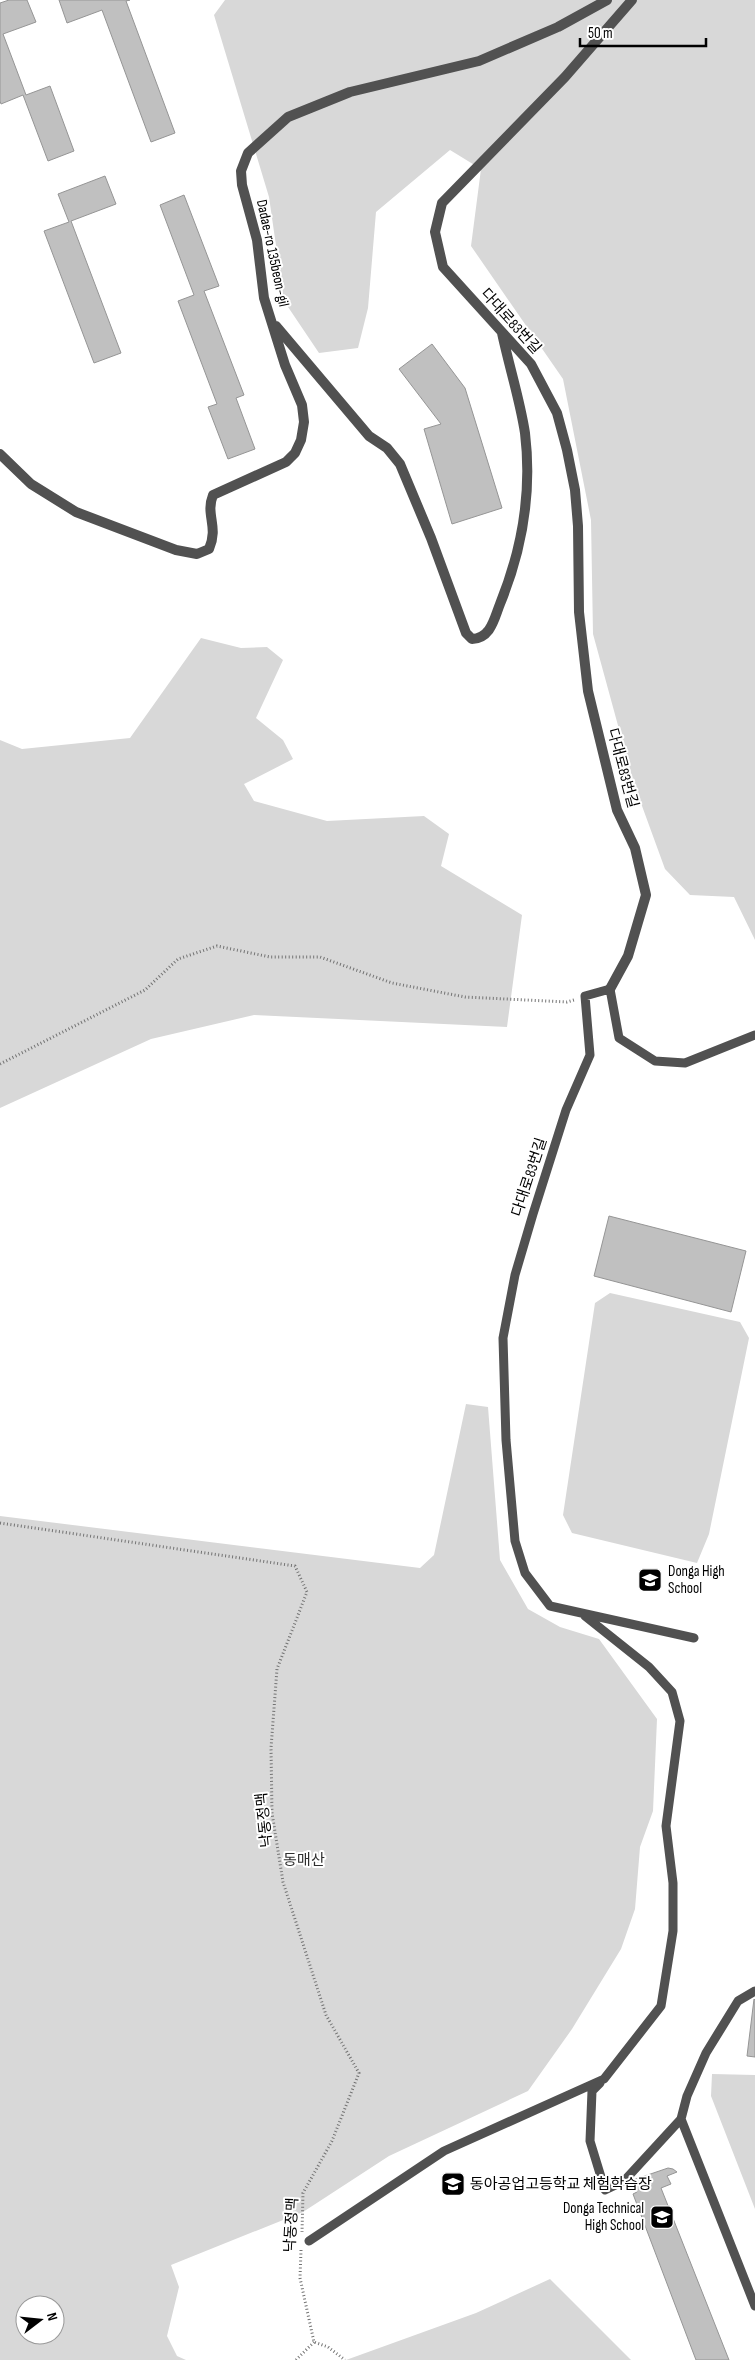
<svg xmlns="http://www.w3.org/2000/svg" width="755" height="2360" font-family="'Sofia Sans Condensed','Noto Sans KR',sans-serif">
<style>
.green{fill:#d8d8d8;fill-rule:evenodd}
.building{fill:#c0c0c0;stroke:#959595}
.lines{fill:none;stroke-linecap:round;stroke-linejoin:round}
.path{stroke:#737373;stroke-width:3;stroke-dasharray:1 2.5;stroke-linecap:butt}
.service{stroke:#515151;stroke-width:9}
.minor{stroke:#515151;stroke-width:10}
.labels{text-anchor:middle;stroke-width:4;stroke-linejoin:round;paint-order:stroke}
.street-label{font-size:15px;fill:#000;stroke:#fff}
.poi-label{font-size:15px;fill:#000;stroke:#fff;text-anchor:start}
.park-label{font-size:15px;fill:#2f2f2f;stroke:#fff}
</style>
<rect width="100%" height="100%" fill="#fff"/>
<path class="green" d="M225,0H755V940L734,897L690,895L665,869L634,784L593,634L591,520L563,379L471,246L481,169L450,150L376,212L368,308L358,348L319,353L284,301L269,197L214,15Z
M201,638L241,648L267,647L283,660L256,718L283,740L293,759L244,784L254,801L327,821L424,816L449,834L441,866L522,915L507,1027L254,1015L151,1039L0,1108V740L22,749L130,738Z
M610,1293L740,1322L749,1338L709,1534L697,1563L572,1533L563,1515L595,1303Z
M466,1404L488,1407L500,1560L528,1609L560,1627L599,1639L657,1719L653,1811L640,1847L635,1909L621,1949L572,2029L528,2091L389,2156L303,2212L171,2265L179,2287L167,2336L177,2356L186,2360H0V1516L420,1568L434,1555ZM25,2305H55V2335H25Z
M712,2074L755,2075V2209L711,2096Z
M550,2279L631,2360H346L476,2313Z"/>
<path class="building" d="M9,0H27L36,22L3,34L26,95L50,86L74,151L48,161L23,95L1,104L0,101V3Z
M59,0H130L126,1L175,133L151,142L102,10L67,23Z
M105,176L116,204L71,221L121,353L94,363L44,231L69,222L58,194Z
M184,195L219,286L204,291L244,395L236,398L255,449L228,459L208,407L217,404L178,301L194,295L160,205Z
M432,344L465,388L502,508L452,524L424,429L441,424L399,369Z
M609,1216L746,1251L731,1312L594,1276Z
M754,1999L755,2000V2057L747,2056Z
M668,2168L673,2169L677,2172L667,2176L671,2184L661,2188L729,2360H696L633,2194L637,2192L633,2180Z"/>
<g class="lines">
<path class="path" d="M0,1064L145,990L178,959L217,946L270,957H320L392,983L465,997L567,1002L574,1000
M0,1523L295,1566L307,1592L277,1669L271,1748L272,1813L283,1882L326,2015L359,2073L332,2141L303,2193L302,2232
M301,2250L300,2278L314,2342L328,2347L345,2360
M296,2360L314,2342"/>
<path class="service" d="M694,1638L550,1606L525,1573L515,1541L506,1440L503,1338L515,1275L533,1214L566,1110L590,1055L585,996L610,989L619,1038L655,1061L685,1063L755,1035
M600,2083L592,2091L590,2141L605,2190L624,2181L681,2119L687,2096L706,2053L738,2001L755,1991
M681,2119L755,2306
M309,2241L444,2151L604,2079L661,2006L673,1931V1883L666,1826L680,1721L672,1692L649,1667L585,1616"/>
<path class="minor" d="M276,326L369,436L387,448L400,464L431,538L466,633L472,639C491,638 494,619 500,604C522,550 532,491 525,433C520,400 509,366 502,333
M0,454L31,484L76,512L176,550L197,554L209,549C219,526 205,515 213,495L286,462L295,453L301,440L304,422L302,405L285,365L264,298L257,240L242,185L241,171L248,153L288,117L350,92L479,61L558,27L607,0
M610,989L628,956L646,895L635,848L617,810L588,691L579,612L578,526L575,490L567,450L557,413L531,364L443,267L435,232L442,203L565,77L632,0"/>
</g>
<defs>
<g id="school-square" transform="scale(1.25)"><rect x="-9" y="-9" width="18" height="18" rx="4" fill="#000" stroke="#fff"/><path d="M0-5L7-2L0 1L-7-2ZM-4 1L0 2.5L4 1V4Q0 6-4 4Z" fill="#fff"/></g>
</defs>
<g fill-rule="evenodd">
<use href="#school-square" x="650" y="1580"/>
<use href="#school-square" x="453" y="2184"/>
<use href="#school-square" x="662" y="2217"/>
</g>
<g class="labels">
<g class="street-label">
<text transform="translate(273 253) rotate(78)" y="5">Dadae-ro 135beon-gil</text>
<text transform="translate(511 321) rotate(48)" y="5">다대로83번길</text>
<text transform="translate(623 768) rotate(75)" y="5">다대로83번길</text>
<text transform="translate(529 1177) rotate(-72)" y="5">다대로83번길</text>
<text transform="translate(264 1820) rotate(-96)" y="5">낙동정맥</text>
<text transform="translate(291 2225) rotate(-87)" y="5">낙동정맥</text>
</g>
<g class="poi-label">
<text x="668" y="1576">Donga High<tspan x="668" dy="17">School</tspan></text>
<text x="470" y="2189">동아공업고등학교 체험학습장</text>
<text x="644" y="2213" text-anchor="end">Donga Technical<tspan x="644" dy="17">High School</tspan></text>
</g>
<g class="park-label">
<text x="304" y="1865">동매산</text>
</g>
</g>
<g transform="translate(40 2320) rotate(74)"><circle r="24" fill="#ffffff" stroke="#999999"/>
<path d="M0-4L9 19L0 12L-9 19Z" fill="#000000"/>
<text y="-8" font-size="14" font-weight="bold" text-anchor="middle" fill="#000000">N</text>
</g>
<path d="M580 38v8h126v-8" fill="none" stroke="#000000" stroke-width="2.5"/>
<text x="588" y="38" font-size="15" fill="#000000" stroke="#ffffff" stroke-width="4" paint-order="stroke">50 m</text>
</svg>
